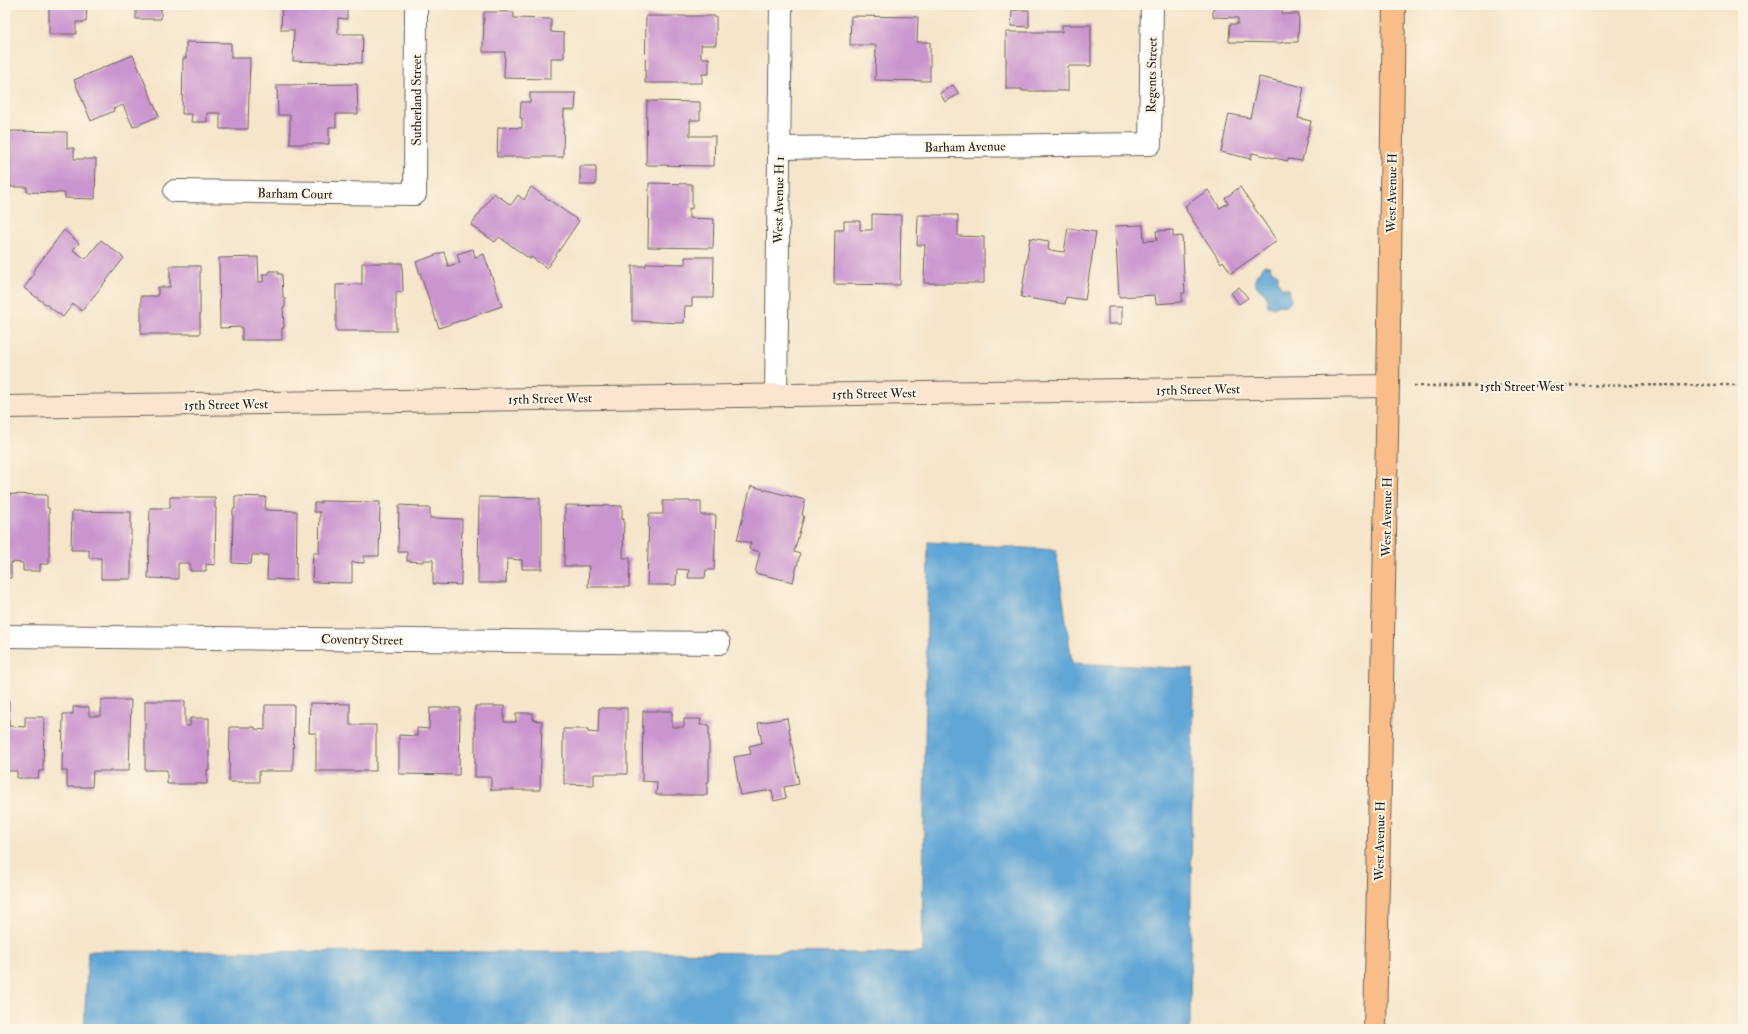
<svg xmlns="http://www.w3.org/2000/svg" width="1748" height="1034" font-family="'IM FELL Double Pica',serif">
<style>
.water{fill:#60a6d6;stroke:#3e6179}
.building{fill:#ca94cf}
.lines{fill:none;stroke-linecap:round;stroke-linejoin:round}
.street-casing{stroke:#686259;stroke-width:24}
.secondary-casing{stroke:#686259;stroke-width:24}
.primary-casing{stroke:#686259;stroke-width:24}
.path{stroke:#686259;stroke-width:2.5;stroke-dasharray:3 3;stroke-linecap:butt}
.street{stroke:#fff;stroke-width:22}
.secondary{stroke:#fce5d0;stroke-width:22}
.primary{stroke:#f8bd89;stroke-width:22}
.labels{text-anchor:middle;stroke-width:4;stroke-linejoin:round;paint-order:stroke}
.street-label{font-size:13px;fill:#1c1c1c;stroke:#fcf5e5}
</style>
<rect width="100%" height="100%" fill="#fcf5e5"/>
<filter id="ink" filterUnits="userSpaceOnUse"><feTurbulence type="fractalNoise" baseFrequency=".025" numOctaves="2"/><feDisplacementMap in="SourceGraphic" scale="8" xChannelSelector="R" yChannelSelector="G"/><feConvolveMatrix kernelMatrix="1 2 1 2 8 2 1 2 1" color-interpolation-filters="sRGB"/></filter>
<filter id="wash" filterUnits="userSpaceOnUse"><feTurbulence type="fractalNoise" baseFrequency=".012" numOctaves="4" result="noise"/><feDisplacementMap in="SourceGraphic" scale="16" xChannelSelector="R" yChannelSelector="G"/><feGaussianBlur stdDeviation="0.9" result="paint"/><feColorMatrix in="noise" values="0 0 0 0 0 0 0 0 0 0 0 0 0 0 0 0 0 1.4 0 .05"/><feComposite in="paint" operator="in"/></filter>
<g filter="url(#wash)">
<rect width="100%" height="100%" fill="#f5e5ca"/>
<path class="water" d="M1264,265L1269,266L1272,271L1278,274V281L1281,287L1289,289L1291,301L1285,306L1279,305L1275,308L1268,306L1266,295C1260,291 1252,283 1256,276C1259,272 1260,272 1261,268Z
M928,542L1056,550L1072,663L1193,669L1190,1029H84L88,951L922,953Z"/>
<g id="blocks">
<path class="building" d="M49,5H87L86,22H76V34H49Z
M136,5H161V19H136Z
M231,5H255V7L231,6Z
M282,5H347V19L338,18V34H363L362,63L293,61L294,30H281Z
M1213,5H1282V14H1299L1298,42H1282V43L1229,42L1230,24H1238V18L1213,17Z
M1012,10H1029V27L1011,26Z
M484,12H514V18L551,19V32L564,33V58H551V79L504,78L505,52H483Z
M646,16H716V45H701V58H709V74H702V83H645Z
M851,16L918,17L917,42H930V81L875,80L876,45H850Z
M1062,25H1091V66H1068V91H1022V89H1006V32H1062Z
M186,42L231,43V58H250L248,129H220V113H207V122H191L192,114H182L183,58H186Z
M133,55L159,116L133,127L123,105L113,109L114,111L91,121L74,80Z
M1259,77L1304,87L1298,118L1311,121L1302,161L1288,159V161L1252,153L1251,159L1221,152L1229,114L1250,118Z
M357,84L358,114H336V127H329V144H290V115H278L277,85Z
M953,85L959,94L945,102L940,93Z
M530,93H576L575,110H564L563,157H497L498,127L522,128V118H520L521,102H530Z
M647,101L700,102V120H690V136H715L714,166L646,165Z
M10,131L67,132V148H74V159H96L95,199L65,198V193L27,192V187H10Z
M580,166H596V185H580Z
M649,183L692,184V209L689,208V218L714,219L713,248L648,247Z
M531,187L579,221L547,268L531,257L530,259L499,237L495,242L471,225L494,193L511,205L518,195L524,200Z
M1240,187L1277,241L1231,273L1223,261L1221,263L1186,210H1187L1185,206L1208,190L1220,208L1228,203L1225,198Z
M872,214L901,215L900,285L834,284L835,230H844V221H860V230H872Z
M918,215H958V236L984,237V283H924L925,245H917Z
M1143,225L1144,241L1157,240L1156,231L1173,230V237L1182,236L1185,293H1182V302L1156,304L1155,295L1119,297L1115,226Z
M1068,228L1096,232L1085,300L1066,297L1065,304L1021,297L1030,238L1049,241L1048,250L1064,252Z
M64,230L79,243L73,250L86,259L101,240L124,258L82,311L73,304L63,317L24,288L34,274L32,273Z
M473,249L475,257L484,254L502,306L439,328L416,262L444,252L448,266L460,263L457,254Z
M258,257L259,282H263V274H269V271H278V274H282L283,298H285V307H283L284,328H282V340H242V327L220,328L219,258Z
M685,257H714L713,298H692V306H685L684,323L632,321V266H646V263L685,264Z
M362,263H402L403,292H396V331H336V285L362,284Z
M170,266H200V334H141V296H158V287H170Z
M1239,287L1248,298L1239,304L1231,293Z
M1108,307H1122V324H1108Z
M751,486L805,500L802,515L804,516L794,552L800,554L793,582L755,573L760,552L749,549L751,543L737,540Z
M5,494L47,495V508H49V564H40V571H23V563L11,562V578H5Z
M235,496L266,497L265,510L297,511L296,580L267,579L268,555H252L251,564L232,563L233,509H235Z
M170,497H215V508H216L215,565L206,564V571H190V563H178V579L148,578L150,508H170Z
M479,497L540,498V515L542,516V569H522V560L507,559L506,583H478Z
M321,501L380,502L379,556H364V563L352,562V583L312,582L313,553H319L320,512H314V503H321Z
M663,501H701V515H716L714,570H706L705,578H688L689,570L677,569L676,585H647L649,514H663Z
M399,505L419,506V508H430V518L462,519L461,585L433,584V560H423V562L407,561V552H398Z
M565,505L622,506V519H624L623,558H630L629,587H588L589,566H564Z
M72,511L131,512V579H101V558H89V550H71Z
M101,700H131L129,771H93L92,787H67V771H62L63,714H73V707H89V716H101Z
M5,701L9,702V726L25,727V717H44L43,771H39L38,778H17V771H5Z
M145,701H185V726H190V718H209V770H207V784H167V770H145Z
M310,703L350,704V725H376V771H316V733H309Z
M265,705H294L293,771H259V782H229L230,727H255V729L265,730Z
M475,706H504V722H516V713H533V720L542,721L540,790H491V777H475Z
M430,708H460L459,775L399,774V735L417,736V728L429,729Z
M599,708H627V774H594V785L564,784V774H563V729H588V732L598,733Z
M643,711H672V727H684V719H701L700,725H709V782H707V795H656L657,782L642,781Z
M787,718L799,784L784,787L786,798L774,801L772,790L740,795L734,757L751,754L749,746L762,743L758,723Z"/>
</g>
</g>
<g filter="url(#ink)">
<use href="#blocks" fill-opacity="0" stroke="#686259" stroke-width="1"/>
<g class="lines">
<g class="street-casing">
<path id="street" d="M779,148L1150,144L1152,5
M175,191L415,194L416,5
M776,395L781,5
M5,636L719,643"/>
</g>
<g class="secondary-casing">
<path id="secondary" d="M5,407L1388,386"/>
</g>
<g class="primary-casing">
<path id="primary" d="M1375,1029L1388,386L1394,5"/>
</g>
<path class="path" d="M1414,386L1743,385"/>
<use href="#street" class="street"/>
<use href="#secondary" class="secondary"/>
<use href="#primary" class="primary"/>
</g>
</g>
<g class="labels">
<g class="street-label">
<text transform="translate(1151 75) rotate(-89)" y="5">Regents Street</text>
<text transform="translate(416 100) rotate(-90)" y="5">Sutherland Street</text>
<text transform="translate(965 146) rotate(-1)" y="5">Barham Avenue</text>
<text transform="translate(295 193) rotate(1)" y="5">Barham Court</text>
<text transform="translate(1391 193) rotate(-89)" y="5">West Avenue H</text>
<text transform="translate(778 200) rotate(-89)" y="5">West Avenue H 1</text>
<text x="1522" y="391">15th Street West</text>
<text transform="translate(1198 389) rotate(-1)" y="5">15th Street West</text>
<text transform="translate(874 393) rotate(-1)" y="5">15th Street West</text>
<text transform="translate(550 398) rotate(-1)" y="5">15th Street West</text>
<text transform="translate(226 404) rotate(-1)" y="5">15th Street West</text>
<text transform="translate(1386 517) rotate(-89)" y="5">West Avenue H</text>
<text transform="translate(362 639) rotate(1)" y="5">Coventry Street</text>
<text transform="translate(1379 841) rotate(-89)" y="5">West Avenue H</text>
</g>
</g>
<rect width="1748" height="1034" fill="none" stroke="#fcf5e5" stroke-width="20"/>
</svg>
